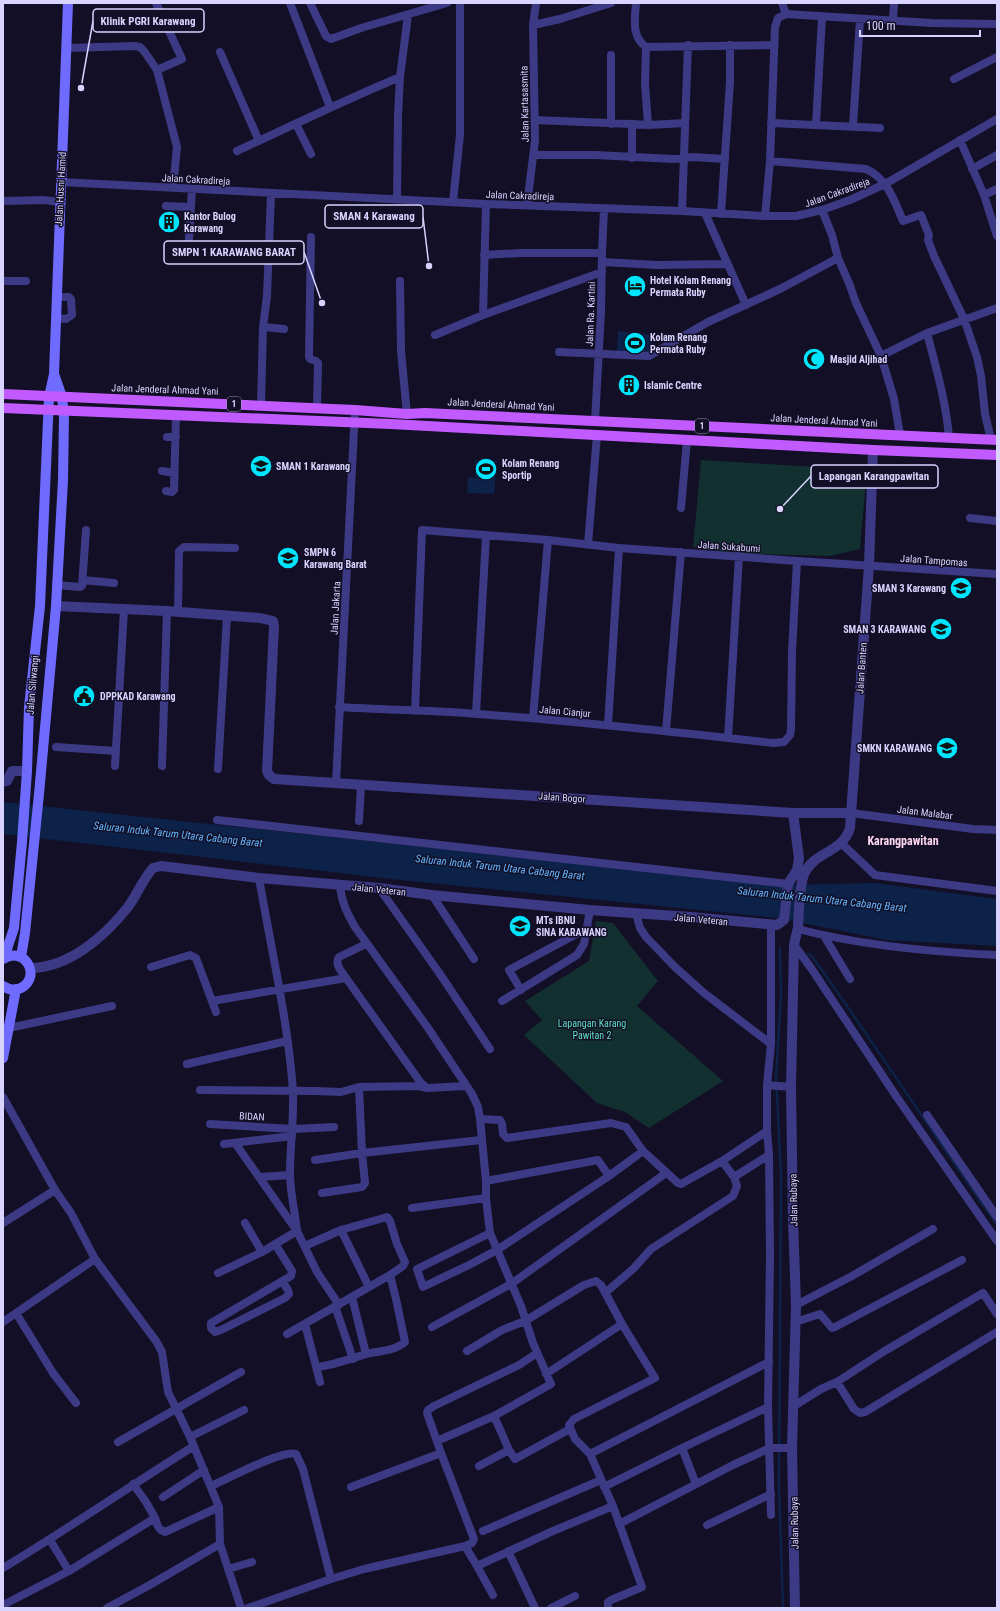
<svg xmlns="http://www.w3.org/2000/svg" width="1000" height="1611" font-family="'Roboto Condensed',sans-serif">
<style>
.green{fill:#12302f}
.water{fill:#0c2248}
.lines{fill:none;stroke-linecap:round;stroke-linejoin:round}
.stream{stroke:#0c2248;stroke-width:2.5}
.minor{stroke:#3d3a85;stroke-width:8}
.tertiary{stroke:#3d3a85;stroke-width:10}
.secondary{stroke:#6f6bff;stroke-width:10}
.primary{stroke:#c25bff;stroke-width:10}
.labels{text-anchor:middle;stroke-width:3;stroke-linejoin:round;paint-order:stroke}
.shield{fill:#130f26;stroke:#9e99be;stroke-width:1}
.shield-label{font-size:9px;font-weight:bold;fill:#d9d4ff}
.street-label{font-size:10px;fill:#d9d4ff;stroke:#130f26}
.poi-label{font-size:10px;font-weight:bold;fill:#d9d4ff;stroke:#130f26;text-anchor:start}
.park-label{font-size:10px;fill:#5fe0c0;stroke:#130f26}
.water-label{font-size:11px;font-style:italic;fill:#62b6ff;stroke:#130f26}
.quarter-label{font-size:12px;font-weight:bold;fill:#ffd6f0;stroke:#130f26}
.leader{fill:none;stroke:#d9d4ff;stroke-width:1.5}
.callout-dot{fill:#d9d4ff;stroke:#130f26;stroke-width:1.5}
.callout{fill:#130f26;stroke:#d9d4ff;stroke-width:1.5}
.callout-label{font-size:11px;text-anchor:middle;font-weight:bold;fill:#d9d4ff}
</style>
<rect width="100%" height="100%" fill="#130f26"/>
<path class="green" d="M701,460L867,470L860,549L830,556L721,553L693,547Z
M596,921L613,923L658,981L637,1006L723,1081L649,1128L625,1112L597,1103L524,1035L542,1020L525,1001L589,961Z"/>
<path class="water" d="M618,331L653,335V354L617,352Z
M475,460L497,461L494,494L467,493L468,477L475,478Z
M3,802L779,885L875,883L997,899V946L886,940L778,918L391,879L3,834Z"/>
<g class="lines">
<path class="stream" d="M780,948L781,995L776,1077L781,1173L779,1487L783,1608
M808,954L811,955C875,1044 934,1136 997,1225"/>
<path class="minor" d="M156,3L182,59L157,70
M290,3L330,107
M310,3L326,36L331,39L361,28L447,3
M636,3C635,19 631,36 646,47L774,45
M782,3L786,14
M893,20L894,3
M533,25L560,19L611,3
M646,47L645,83L648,125
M66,48L135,46L140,47L144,51L157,70L177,147L173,188
M220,52L259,141
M611,55V124
M954,79L997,57
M535,120L632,124
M771,123L880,128
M296,124L311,154
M816,125L822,17
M853,126L860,19
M960,140L984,195L997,236
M237,151C291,126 345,100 400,77
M535,155H595L674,159L693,157L725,159
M632,158V124L648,125L685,123
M770,161L866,169C887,178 895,202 903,221L921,215L929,235L928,240L934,256L964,319L977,357L981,376L985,414L991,440
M972,169L997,155
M61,182L486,204L682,211L765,216H796L822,210L850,200L885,184L997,119
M984,195L997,189
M397,200L398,115L400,77L408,15
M3,201L43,200L61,202
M453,202L460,135V3
M527,205L535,141L533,25L536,3
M166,206L191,207
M822,210L832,235L838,258L849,283L856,303L881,356L894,399L900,435
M682,211L688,45
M705,213L746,305
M721,214L730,82V45
M765,216L770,161L775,27L778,18L786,14L932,23L997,24
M311,237L309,357L310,359L316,361L318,363L317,408
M189,240L192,189
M484,255L521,253H602
M602,262L657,265L727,264
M3,281H26
M400,281L401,351L407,414
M483,315L486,204
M56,318L66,319L72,315L71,299L69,297H64
M263,327L284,329
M927,333C936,367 946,402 949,437
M435,335L483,315L602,272
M559,352L649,356L708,322L780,289L838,258
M881,356L927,333L997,308
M261,405L263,327L267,296L271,194
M595,421L601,312L602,253L604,209
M167,437H176
M162,471L174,473
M166,491L172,492L174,490L176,415
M681,508L687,440
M970,518L997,521
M588,544L597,435
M83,580L114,583
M56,585L80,587L82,586L86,530
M178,612L179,551L184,547L235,548
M339,707C385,710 432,710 478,714C577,721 675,732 773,743L784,742L790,735L791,730L792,651L797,561
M415,711L422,530L548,540L619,548L797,561L997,574
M476,713L486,536
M533,718L548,540
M608,725L619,548
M666,731L681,552
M728,738L739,556
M56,747L116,751
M115,766L124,609
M162,766L167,611
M218,769L227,616
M336,783L355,410
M851,813L973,829L997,830
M217,820L788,884
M359,821L361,785
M841,843L875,875L997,891
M340,885C341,901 347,913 355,927L428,1028L472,1094L478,1107L480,1119L486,1181V1198L490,1233L521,1306L533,1343L551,1384L494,1416L437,1441
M379,888L440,974L490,1049
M432,895L474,959
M636,913L640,928L646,937L675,967L704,993L771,1044
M771,926V1044L767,1085V1131L769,1155L770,1255L768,1407L771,1515
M798,929C862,946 931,952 997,955
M824,936L850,979
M366,944L339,957C334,964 342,972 346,978L421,1083L427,1088L466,1086
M794,945L811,968L896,1096L997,1241
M151,967L190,955L196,958L216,1012
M521,990L509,970L588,928
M212,1001L346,978
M502,1001L577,955L584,944L590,910
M9,1028L112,1006
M187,1064L287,1041
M767,1085L791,1087
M359,1087L419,1086L427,1088
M200,1090L315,1091L341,1092L359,1087L362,1153L365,1183L362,1187L322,1193
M3,1097L55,1190L71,1213L95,1259L156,1341L162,1352L168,1392L190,1437L219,1507L220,1544L148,1586L107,1608
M927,1115L997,1217
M480,1119L500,1120L502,1124L503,1134L507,1138L611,1123L626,1127L643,1151L678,1183L681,1184L722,1161L767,1131
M210,1124L293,1129L334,1127
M235,1143L297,1231L317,1272L339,1305
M224,1144L292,1136
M315,1160L362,1153L481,1140
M259,1177L290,1175
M734,1177L769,1155
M486,1181L598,1160L609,1176
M412,1208L486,1198
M3,1223L55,1190
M245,1223L262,1252
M341,1230L369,1287
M490,1233L417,1269L423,1287L471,1264L497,1250L609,1176L643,1151
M275,1244L292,1271L291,1276L211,1323V1328L215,1332L221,1330L285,1298L289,1294L288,1290L282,1281
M218,1273L262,1252L297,1231C295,1212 290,1192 290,1173C290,1146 294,1119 293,1091C288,1020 271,949 259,878
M605,1293L633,1269L651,1249L733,1196L737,1186L734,1177L722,1161
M352,1297L366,1354
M796,1305L852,1276L933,1229
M335,1306L353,1359
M16,1313L53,1373L76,1403
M3,1322L95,1259
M795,1322L820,1314L832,1328L835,1327L962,1260
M305,1324L320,1382
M432,1327L511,1284L666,1173
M287,1334L390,1275L403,1266L405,1262L397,1244L390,1221L387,1217L341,1230L305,1246
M467,1351L502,1330L525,1321L584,1285L596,1281L601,1285L622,1324L655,1378L574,1419L569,1425L575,1439L590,1454L613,1506L642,1587L611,1600L608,1602V1608
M317,1367C334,1365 350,1359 366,1354C378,1351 395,1351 405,1342L396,1299L390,1275
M546,1374L622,1324
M837,1382L854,1409L860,1413L865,1412L997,1332
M794,1406L821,1389L837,1382L883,1352L983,1293L997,1314
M494,1416L509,1450L515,1459L570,1429
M190,1437L244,1410
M118,1442L241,1372
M682,1448L696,1484
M590,1454L769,1362
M479,1466L509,1450
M133,1484L146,1502L155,1518
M211,1486C227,1479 283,1449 296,1454L303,1469L331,1579L248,1608
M351,1487L441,1453
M604,1487L682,1448L768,1407
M163,1497L204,1470
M619,1524L733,1465L770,1448H792
M707,1525L771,1494
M483,1531L601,1480
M50,1540L69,1571
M220,1544L241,1608
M465,1546L477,1566L553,1531L613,1506
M508,1551L535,1608
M477,1566L493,1595
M3,1568C68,1529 130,1486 194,1446
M228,1569L252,1562
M331,1579L364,1569L465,1546L472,1543L474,1539L441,1453L427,1413L428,1410L434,1406L519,1365L537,1353
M5,1604L69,1571L155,1518C157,1524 158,1530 165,1532L219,1507
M551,1608L575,1596"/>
<path class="tertiary" d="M56,606L167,611L260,618L273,621L274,626L267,771L269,775L274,779L793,813H851
M3,782L7,781L12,771H27
M30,968C69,968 105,936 128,907C137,895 143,879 153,868L161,866L259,878L379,888L432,895L590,910L691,917L777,925L784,920L788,884L797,870L799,858L793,813
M795,1608L792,1448L796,1305L793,1220L791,1087L794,945C795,939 797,933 798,927C799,914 799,883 805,872C816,851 842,853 850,828L869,566L873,450"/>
<path class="secondary" d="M21,957L25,933L39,794L56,606L63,480L64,416L62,397L54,374
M4,958L14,928L22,842L27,771L29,707L40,606L49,397L54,374L68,3
M3,959C25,945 42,977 21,988C15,991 9,990 3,986
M3,1058L16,989"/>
<path class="primary" d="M3,394L355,410L407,414L425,413L997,440
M3,408L391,424L873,450L997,455"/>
</g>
<defs>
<g id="building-disc" transform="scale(1.15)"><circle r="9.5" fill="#00e5ff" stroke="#130f26"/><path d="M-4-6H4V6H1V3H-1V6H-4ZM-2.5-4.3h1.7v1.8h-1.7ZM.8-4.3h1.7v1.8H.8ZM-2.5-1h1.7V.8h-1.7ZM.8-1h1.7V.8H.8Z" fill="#111"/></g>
<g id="hotel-disc" transform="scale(1.15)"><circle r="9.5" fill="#00e5ff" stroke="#130f26"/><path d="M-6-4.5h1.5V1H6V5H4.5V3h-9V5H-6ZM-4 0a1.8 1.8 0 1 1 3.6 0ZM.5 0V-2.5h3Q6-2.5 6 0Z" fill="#111"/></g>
<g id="stadium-disc" transform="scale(1.15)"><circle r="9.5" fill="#00e5ff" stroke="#130f26"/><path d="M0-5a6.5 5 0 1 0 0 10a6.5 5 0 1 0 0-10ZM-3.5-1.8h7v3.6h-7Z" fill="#111"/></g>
<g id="mosque-disc" transform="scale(1.15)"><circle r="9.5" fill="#00e5ff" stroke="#130f26"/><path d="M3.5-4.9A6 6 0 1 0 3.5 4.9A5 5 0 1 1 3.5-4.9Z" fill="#111"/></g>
<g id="school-disc" transform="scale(1.15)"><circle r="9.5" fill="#00e5ff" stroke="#130f26"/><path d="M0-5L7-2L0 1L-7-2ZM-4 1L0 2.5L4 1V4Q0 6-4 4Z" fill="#111"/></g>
<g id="civic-disc" transform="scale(1.15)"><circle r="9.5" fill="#00e5ff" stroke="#130f26"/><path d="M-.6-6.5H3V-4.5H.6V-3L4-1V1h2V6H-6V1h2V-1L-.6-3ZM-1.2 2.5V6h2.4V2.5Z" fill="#111"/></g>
</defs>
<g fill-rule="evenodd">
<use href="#building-disc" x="169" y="222"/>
<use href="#hotel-disc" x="635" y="286"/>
<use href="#stadium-disc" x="635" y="343"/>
<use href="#mosque-disc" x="814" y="359"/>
<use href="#building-disc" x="629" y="385"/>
<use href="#school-disc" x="261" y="466"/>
<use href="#stadium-disc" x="486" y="469"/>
<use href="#school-disc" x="288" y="558"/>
<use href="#school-disc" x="961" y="588"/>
<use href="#school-disc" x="941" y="629"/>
<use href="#civic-disc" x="84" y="696"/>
<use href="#school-disc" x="947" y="748"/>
<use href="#school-disc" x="520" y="926"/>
</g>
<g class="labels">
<g class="shield">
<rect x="227" y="397" width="14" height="14" rx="3"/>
<rect x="695" y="419" width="14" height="14" rx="3"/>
</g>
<g class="shield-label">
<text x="234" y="407">1</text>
<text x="702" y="429">1</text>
</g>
<g class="street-label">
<text transform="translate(524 104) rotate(-91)" y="4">Jalan Kartasasmita</text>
<text transform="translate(196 179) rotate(3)" y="4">Jalan Cakradireja</text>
<text transform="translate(60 189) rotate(-87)" y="4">Jalan Husni Hamid</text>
<text transform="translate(837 192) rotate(-20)" y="4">Jalan Cakradireja</text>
<text transform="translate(520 195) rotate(2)" y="4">Jalan Cakradireja</text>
<text transform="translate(590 314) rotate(-88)" y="4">Jalan Ra. Kartini</text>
<text transform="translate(165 389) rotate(2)" y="4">Jalan Jenderal Ahmad Yani</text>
<text transform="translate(501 404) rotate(3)" y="4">Jalan Jenderal Ahmad Yani</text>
<text transform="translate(824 420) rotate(3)" y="4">Jalan Jenderal Ahmad Yani</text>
<text transform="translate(729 546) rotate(4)" y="4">Jalan Sukabumi</text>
<text transform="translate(934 560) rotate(4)" y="4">Jalan Tampomas</text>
<text transform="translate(335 608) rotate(-87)" y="4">Jalan Jakarta</text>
<text transform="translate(861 668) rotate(-86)" y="4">Jalan Banten</text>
<text transform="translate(32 685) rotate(-85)" y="4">Jalan Siliwangi</text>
<text transform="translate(565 711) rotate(5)" y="4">Jalan Cianjur</text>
<text transform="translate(562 797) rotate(4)" y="4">Jalan Bogor</text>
<text transform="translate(925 812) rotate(7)" y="4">Jalan Malabar</text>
<text transform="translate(379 889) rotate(6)" y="4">Jalan Veteran</text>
<text transform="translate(701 919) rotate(5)" y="4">Jalan Veteran</text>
<text transform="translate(252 1116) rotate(3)" y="4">BIDAN</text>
<text transform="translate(793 1200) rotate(-91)" y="4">Jalan Rubaya</text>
<text transform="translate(794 1523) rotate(-91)" y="4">Jalan Rubaya</text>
</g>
<g class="poi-label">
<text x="184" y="220">Kantor Bulog<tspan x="184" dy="12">Karawang</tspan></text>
<text x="650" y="284">Hotel Kolam Renang<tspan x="650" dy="12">Permata Ruby</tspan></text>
<text x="650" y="341">Kolam Renang<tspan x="650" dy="12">Permata Ruby</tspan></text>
<text x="830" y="363">Masjid Aljihad</text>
<text x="644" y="389">Islamic Centre</text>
<text x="502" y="467">Kolam Renang<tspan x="502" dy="12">Sportip</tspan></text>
<text x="276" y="470">SMAN 1 Karawang</text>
<text x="304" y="556">SMPN 6<tspan x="304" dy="12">Karawang Barat</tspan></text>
<text x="946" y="592" text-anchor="end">SMAN 3 Karawang</text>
<text x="926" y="633" text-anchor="end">SMAN 3 KARAWANG</text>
<text x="100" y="700">DPPKAD Karawang</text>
<text x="932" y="752" text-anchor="end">SMKN KARAWANG</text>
<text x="536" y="924">MTs IBNU<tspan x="536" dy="12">SINA KARAWANG</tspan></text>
</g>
<g class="park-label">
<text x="592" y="1027">Lapangan Karang<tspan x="592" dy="12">Pawitan 2</tspan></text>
</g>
<g class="water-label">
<text transform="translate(178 834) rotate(6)" y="4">Saluran Induk Tarum Utara Cabang Barat</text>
<text transform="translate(500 867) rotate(6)" y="4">Saluran Induk Tarum Utara Cabang Barat</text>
<text transform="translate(822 899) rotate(6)" y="4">Saluran Induk Tarum Utara Cabang Barat</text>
</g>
<g class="quarter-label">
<text x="903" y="845">Karangpawitan</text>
</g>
</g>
<path class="leader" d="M81 88L93 21M429 266L423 217M322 303L304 252M780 509L811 476"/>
<g class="callout-dot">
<circle cx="81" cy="88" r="4"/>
<circle cx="429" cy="266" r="4"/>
<circle cx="322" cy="303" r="4"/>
<circle cx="780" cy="509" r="4"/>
</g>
<g class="callout">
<rect x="93" y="9" width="111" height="23" rx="4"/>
<rect x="325" y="205" width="98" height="23" rx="4"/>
<rect x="164" y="241" width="140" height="23" rx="4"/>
<rect x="811" y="465" width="127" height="23" rx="4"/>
</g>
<g class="callout-label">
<text x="148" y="25">Klinik PGRI Karawang</text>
<text x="374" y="220">SMAN 4 Karawang</text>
<text x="234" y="256">SMPN 1 KARAWANG BARAT</text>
<text x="874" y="480">Lapangan Karangpawitan</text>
</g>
<rect width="1000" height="1611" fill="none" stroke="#d9d4ff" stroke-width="8"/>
<path d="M860 30v6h120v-6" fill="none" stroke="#d9d4ff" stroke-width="2"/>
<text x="866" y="30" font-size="12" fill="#d9d4ff" stroke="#130f26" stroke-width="3" paint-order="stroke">100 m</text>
</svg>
